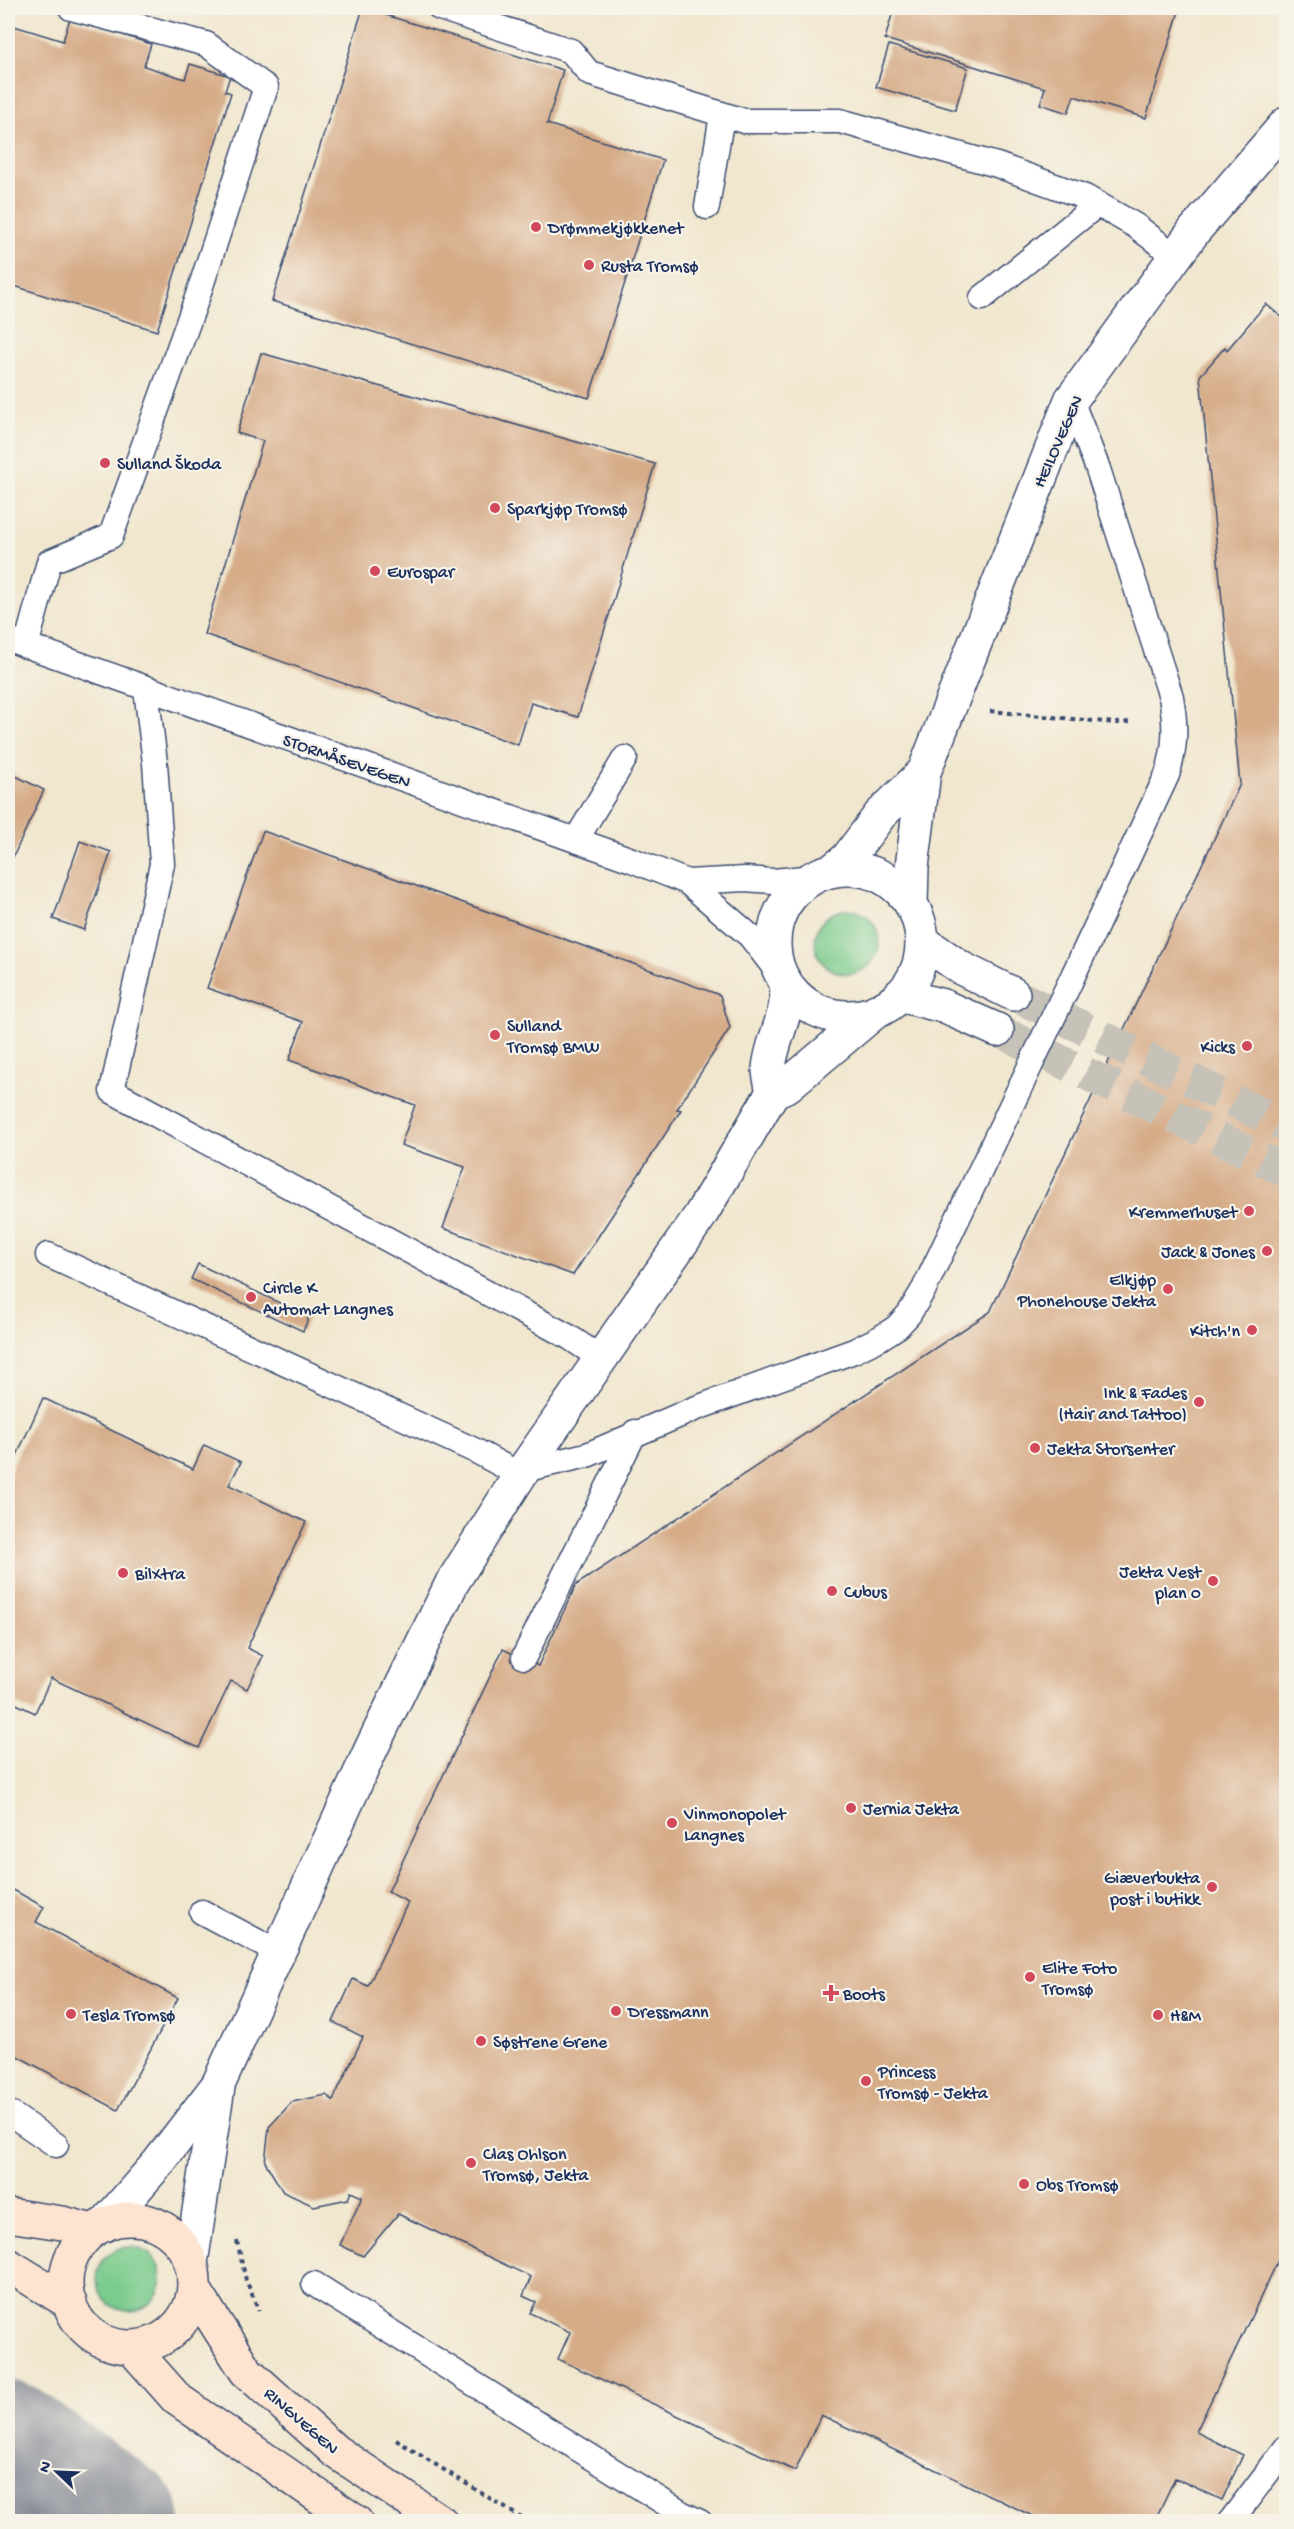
<svg xmlns="http://www.w3.org/2000/svg" width="1294" height="2529" font-family="'Gochi Hand',sans-serif">
<style>
.green{fill:#7acb8d;stroke:#4a7d76;stroke-width:1.5}
.lines{fill:none;stroke-linecap:round;stroke-linejoin:round}
.taxiway{stroke:#868b96;stroke-width:122}
.building{fill:#d6ac88}
.street-tunnel{stroke:#c6c2b8;stroke-width:33;stroke-dasharray:33 16;stroke-linecap:butt}
.lane-casing{stroke:#3b4b6f;stroke-width:27}
.street-casing{stroke:#3b4b6f;stroke-width:36}
.secondary-casing{stroke:#3b4b6f;stroke-width:36}
.path{stroke:#3b4b6f;stroke-width:4;stroke-dasharray:4.5 4.5;stroke-linecap:butt}
.lane{stroke:#fff;stroke-width:24}
.street{stroke:#fff;stroke-width:33}
.secondary{stroke:#fde4d0;stroke-width:33}
.lane-bridge-casing{stroke:#3b4b6f;stroke-width:27;stroke-linecap:butt}
.lane-bridge{stroke:#fff;stroke-width:24}
.poi-dot{fill:#d1495b;stroke:#f7f3e8;stroke-width:2}
.labels{text-anchor:middle;stroke-width:4.5;stroke-linejoin:round;paint-order:stroke}
.poi-label{font-size:18px;fill:#1b2f5e;stroke:#f7f3e8;text-anchor:start}
.street-label{font-size:18px;fill:#1b2f5e;stroke:#f7f3e8}
</style>
<rect width="100%" height="100%" fill="#f7f3e8"/>
<filter id="ink" filterUnits="userSpaceOnUse"><feTurbulence type="fractalNoise" baseFrequency=".0167" numOctaves="2"/><feDisplacementMap in="SourceGraphic" scale="12" xChannelSelector="R" yChannelSelector="G"/><feConvolveMatrix kernelMatrix="1 2 1 2 8 2 1 2 1" color-interpolation-filters="sRGB"/></filter>
<filter id="wash" filterUnits="userSpaceOnUse"><feTurbulence type="fractalNoise" baseFrequency=".008" numOctaves="4" result="noise"/><feDisplacementMap in="SourceGraphic" scale="24" xChannelSelector="R" yChannelSelector="G"/><feGaussianBlur stdDeviation="1.35" result="paint"/><feColorMatrix in="noise" values="0 0 0 0 0 0 0 0 0 0 0 0 0 0 0 0 0 1.4 0 .05"/><feComposite in="paint" operator="in"/></filter>
<g filter="url(#wash)">
<rect width="100%" height="100%" fill="#f1e7cf"/>
<path class="green" d="M815 942a32 32 0 1 1 64 0a32 32 0 1 1-64 0Z
M97 2279a32 32 0 1 1 64 0a32 32 0 1 1-64 0Z"/>
<g class="lines">
<path class="taxiway" d="M8,2442L120,2522"/>
</g>
<g id="blocks">
<path class="building" d="M363,8L563,70L547,124L663,160L589,398L272,301Z
M894,8H1180L1146,118L1074,96L1068,113L1040,104L1045,88L885,39Z
M70,18L151,44L144,66L185,79L190,64L230,76L225,91L231,93L157,331L8,284V24L63,41Z
M889,45L968,68L955,110L876,87Z
M1266,304L1286,321V2244L1196,2432L1243,2455L1222,2500L1175,2478L1154,2522H1045L821,2415L795,2471L558,2359L570,2332L530,2313L536,2302L523,2296L531,2277L398,2214L363,2256L340,2245L362,2197L351,2192L348,2199L314,2206L283,2192L265,2162L269,2127L292,2102L326,2095L333,2100L363,2037L333,2022L353,1979L368,1986L408,1902L388,1892L503,1649L538,1666L576,1585L990,1312L1240,784L1200,376L1225,347L1227,350Z
M261,353L655,464L578,717L531,703L518,745L204,634L263,441L237,433Z
M8,772L44,790L8,868Z
M263,831L720,995L730,1028L677,1109L681,1110L573,1275L443,1228L465,1167L401,1145L415,1105L289,1060L303,1022L207,988Z
M80,841L111,852L84,930L53,919Z
M198,1264L309,1317L303,1331L191,1279Z
M43,1398L193,1469L204,1445L241,1462L229,1485L306,1522L247,1648L263,1656L247,1689L231,1681L199,1748L51,1678L35,1713L8,1700V1475Z
M8,1887L44,1907L36,1922L178,1998L118,2110L8,2051Z"/>
</g>
</g>
<g filter="url(#ink)">
<use href="#blocks" fill-opacity="0" stroke="#3b4b6f" stroke-width="1.5"/>
<g class="lines">
<path class="street-tunnel" d="M1013,994L1286,1126
M997,1030L1286,1171"/>
<g class="lane-casing">
<path id="lane" d="M440,8L571,51L589,73L744,121H840L997,165L1085,197L1136,226L1175,256
M707,207L722,115
M982,298L1098,204
M8,639L632,860L687,882L750,936L784,980
M26,646L49,562L111,536L198,295L266,87L206,44L71,8
M146,689L155,763L162,864L112,1091L569,1337L602,1359
M576,840L625,758
M687,882L745,879L773,881L815,877
M1071,980L1167,775C1176,747 1176,725 1171,697L1098,469L1071,400
M48,1255L476,1451L520,1475
M523,1470L587,1455L694,1409L854,1351L880,1338L897,1327L909,1314L924,1289L1023,1081
M524,1657L635,1432
M202,1912L277,1952
M8,2112L56,2145
M314,2284L681,2513L700,2522
M1230,2522L1286,2448"/>
</g>
<g class="street-casing">
<path id="street" d="M774 943a74 74 0 1 1 148 0a74 74 0 1 1-148 0Z
M833,870L847,859L880,815L924,772
M911,904L912,867L924,772L1071,400L1194,231L1286,124
M922,941L961,968L1013,994
M900,995L943,1006L997,1030
M773,1092C772,1085 769,1077 769,1069C771,1040 791,1012 786,983
M104,2225L159,2162L218,2085L372,1747L452,1583L520,1475L700,1216L773,1092L788,1085L876,1011
M191,2263L218,2087"/>
</g>
<g class="secondary-casing">
<path id="secondary" d="M8,2215L62,2223L92,2231
M66 2283a64 64 0 1 1 128 0a64 64 0 1 1-128 0Z
M8,2265L70,2303
M194,2289L246,2371L335,2451L441,2522
M131,2347L177,2399L356,2522"/>
</g>
<path class="path" d="M990,711L1115,723L1130,722
M237,2241L246,2280L259,2311
M396,2440L528,2522"/>
<use href="#lane" class="lane"/>
<use href="#street" class="street"/>
<use href="#secondary" class="secondary"/>
<g class="lane-bridge-casing">
<path id="lane-bridge" d="M1023,1081L1071,980"/>
</g>
<use href="#lane-bridge" class="lane-bridge"/>
</g>
</g>
<g class="poi-dot">
<circle cx="536" cy="227" r="6"/>
<circle cx="589" cy="265" r="6"/>
<circle cx="105" cy="463" r="6"/>
<circle cx="495" cy="508" r="6"/>
<circle cx="375" cy="571" r="6"/>
<circle cx="495" cy="1035" r="6"/>
<circle cx="1247" cy="1046" r="6"/>
<circle cx="1249" cy="1211" r="6"/>
<circle cx="1267" cy="1251" r="6"/>
<circle cx="1168" cy="1289" r="6"/>
<circle cx="251" cy="1297" r="6"/>
<circle cx="1252" cy="1330" r="6"/>
<circle cx="1199" cy="1402" r="6"/>
<circle cx="1035" cy="1448" r="6"/>
<circle cx="123" cy="1573" r="6"/>
<circle cx="1213" cy="1581" r="6"/>
<circle cx="832" cy="1591" r="6"/>
<circle cx="851" cy="1808" r="6"/>
<circle cx="672" cy="1823" r="6"/>
<circle cx="1212" cy="1887" r="6"/>
<circle cx="1030" cy="1977" r="6"/>
<path d="M828 1984h6v6h6v6h-6v6h-6v-6h-6v-6h6z"/>
<circle cx="616" cy="2011" r="6"/>
<circle cx="71" cy="2014" r="6"/>
<circle cx="1158" cy="2015" r="6"/>
<circle cx="481" cy="2041" r="6"/>
<circle cx="866" cy="2081" r="6"/>
<circle cx="471" cy="2163" r="6"/>
<circle cx="1024" cy="2184" r="6"/>
</g>
<g class="labels">
<g class="poi-label">
<text x="548" y="233">Drømmekjøkkenet</text>
<text x="601" y="271">Rusta Tromsø</text>
<text x="117" y="469">Sulland Škoda</text>
<text x="507" y="514">Sparkjøp Tromsø</text>
<text x="387" y="577">Eurospar</text>
<text x="507" y="1031">Sulland<tspan x="507" dy="21">Tromsø BMW</tspan></text>
<text x="1235" y="1052" text-anchor="end">Kicks</text>
<text x="1237" y="1217" text-anchor="end">Kremmerhuset</text>
<text x="1255" y="1257" text-anchor="end">Jack &amp; Jones</text>
<text x="1156" y="1285" text-anchor="end">Elkjøp<tspan x="1156" dy="21">Phonehouse Jekta</tspan></text>
<text x="263" y="1293">Circle K<tspan x="263" dy="21">Automat Langnes</tspan></text>
<text x="1240" y="1336" text-anchor="end">Kitch'n</text>
<text x="1187" y="1398" text-anchor="end">Ink &amp; Fades<tspan x="1187" dy="21">(Hair and Tattoo)</tspan></text>
<text x="1047" y="1454">Jekta Storsenter</text>
<text x="1201" y="1577" text-anchor="end">Jekta Vest<tspan x="1201" dy="21">plan 0</tspan></text>
<text x="135" y="1579">BilXtra</text>
<text x="844" y="1597">Cubus</text>
<text x="863" y="1814">Jernia Jekta</text>
<text x="684" y="1819">Vinmonopolet<tspan x="684" dy="21">Langnes</tspan></text>
<text x="1200" y="1883" text-anchor="end">Giæverbukta<tspan x="1200" dy="21">post i butikk</tspan></text>
<text x="1042" y="1973">Elite Foto<tspan x="1042" dy="21">Tromsø</tspan></text>
<text x="843" y="1999">Boots</text>
<text x="628" y="2017">Dressmann</text>
<text x="83" y="2020">Tesla Tromsø</text>
<text x="1170" y="2021">H&amp;M</text>
<text x="493" y="2047">Søstrene Grene</text>
<text x="878" y="2077">Princess<tspan x="878" dy="21">Tromsø - Jekta</tspan></text>
<text x="483" y="2159">Clas Ohlson<tspan x="483" dy="21">Tromsø, Jekta</tspan></text>
<text x="1036" y="2190">Obs Tromsø</text>
</g>
<g class="street-label">
<text transform="translate(1057 441) rotate(-66)" y="6">HEILOVEGEN</text>
<text transform="translate(347 760) rotate(19)" y="6">STORMÅSEVEGEN</text>
<text transform="translate(302 2420) rotate(41)" y="6">RINGVEGEN</text>
</g>
</g>
<rect width="1294" height="2529" fill="none" stroke="#f7f3e8" stroke-width="30"/>
<g transform="translate(57 2472) rotate(293)" stroke="#f7f3e8" stroke-width="4.5" paint-order="stroke">
<path d="M0-4.5L10 22L0 15L-10 22Z" fill="#1b2f5e"/>
<text y="-9" font-size="16" font-weight="bold" text-anchor="middle" fill="#1b2f5e">N</text>
</g>
</svg>
